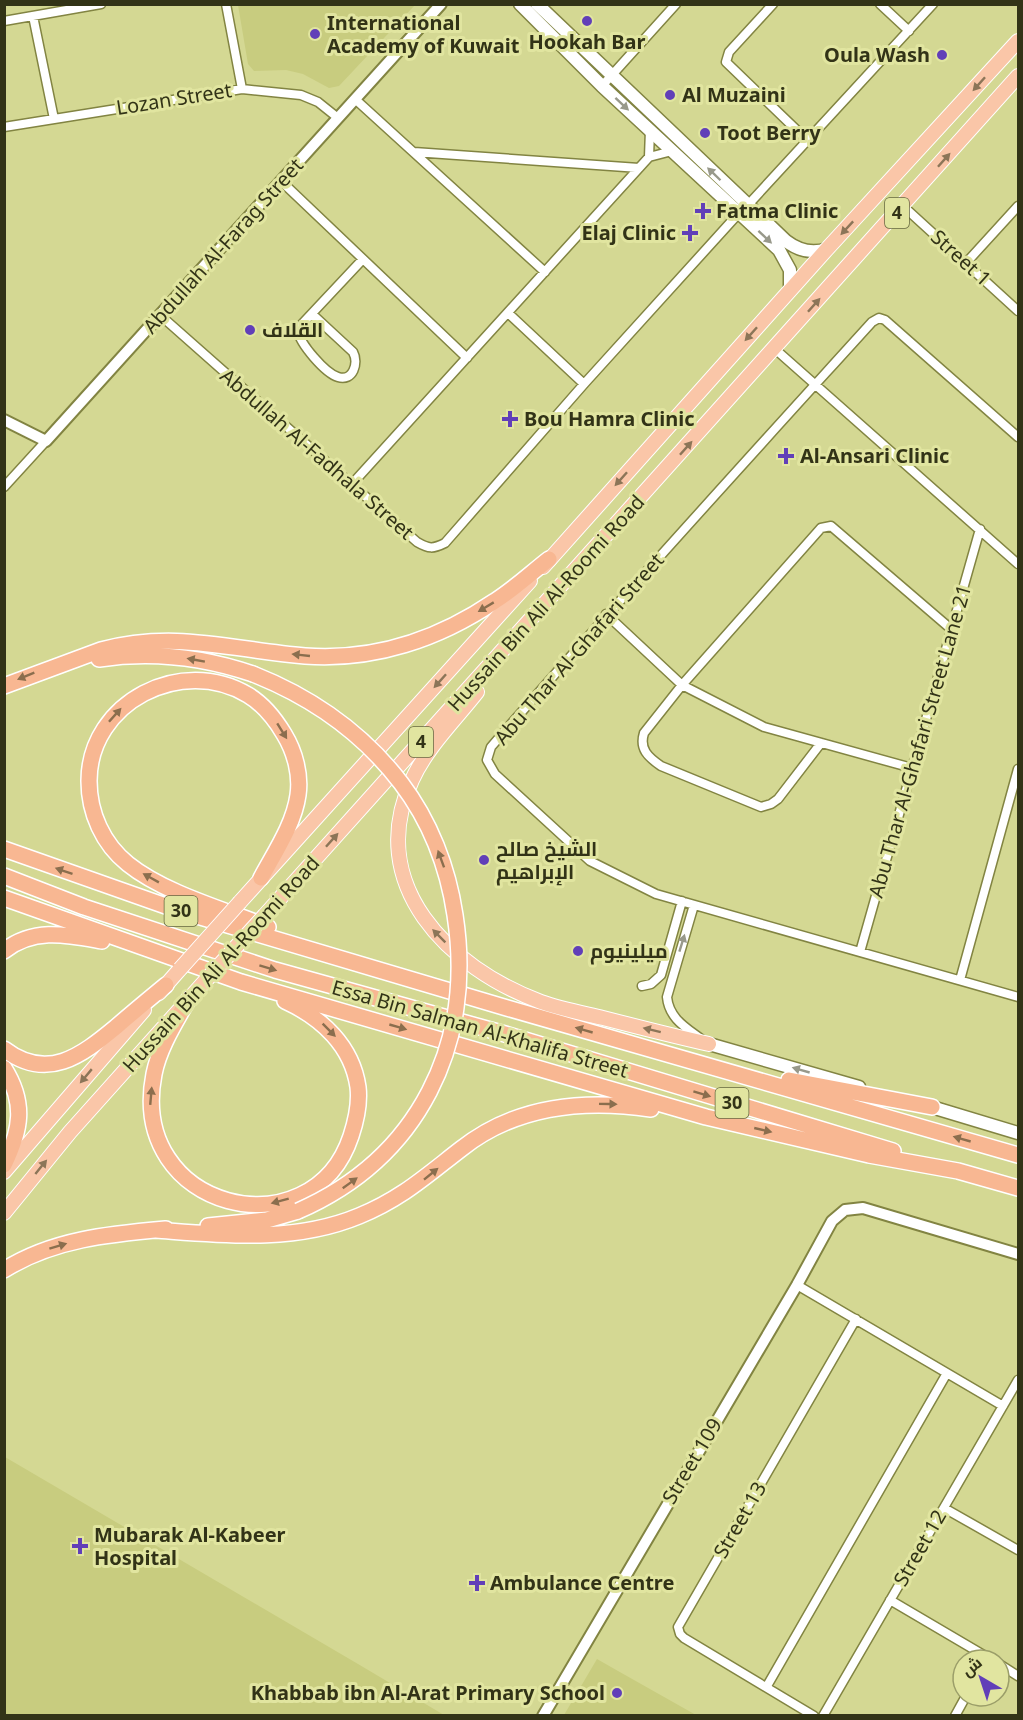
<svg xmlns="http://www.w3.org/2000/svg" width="1023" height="1720" font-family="'Noto Sans',Cairo,sans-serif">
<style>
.built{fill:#c8cc7f}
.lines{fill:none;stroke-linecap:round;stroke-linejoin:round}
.minor-casing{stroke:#828442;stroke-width:11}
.tertiary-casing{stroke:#828442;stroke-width:14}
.secondary-casing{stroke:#828442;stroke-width:15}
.trunk-casing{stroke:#fff;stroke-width:16}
.motorway-casing{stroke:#fff;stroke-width:18}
.minor{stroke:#fff;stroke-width:8}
.tertiary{stroke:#fff;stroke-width:10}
.secondary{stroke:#fff;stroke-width:12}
.trunk{stroke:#fac6a8;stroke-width:14}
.motorway{stroke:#f8b792;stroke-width:15}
.trunk-bridge-casing{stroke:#fff;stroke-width:16;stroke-linecap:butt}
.motorway-bridge-casing{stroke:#fff;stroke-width:18;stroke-linecap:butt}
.trunk-bridge{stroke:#fac6a8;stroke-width:14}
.motorway-bridge{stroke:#f8b792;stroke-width:15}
.oneway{fill:#8c7558}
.oneway2{fill:#98998b}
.oneway3{fill:#8b6e4e}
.poi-dot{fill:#613fb8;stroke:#e1e5a0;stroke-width:2}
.labels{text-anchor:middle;stroke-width:6;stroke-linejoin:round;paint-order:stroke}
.shield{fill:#e1e5a0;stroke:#666840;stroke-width:1.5}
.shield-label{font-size:18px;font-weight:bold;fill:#323317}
.poi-label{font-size:20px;font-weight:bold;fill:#323317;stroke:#e1e5a0;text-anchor:start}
.street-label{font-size:20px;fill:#323317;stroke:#e1e5a0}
</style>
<rect width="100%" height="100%" fill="#d4d893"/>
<path class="built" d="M238,5V4L415,5L339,86L329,88L303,74L286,70L254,71L248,64Z
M5,1457L358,1664L444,1715H5Z
M597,1659L618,1671L696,1715H564Z"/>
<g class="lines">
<g class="minor-casing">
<path id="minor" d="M226,4L242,89
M773,4L729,52L726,62L808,141
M880,4L909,31
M33,16L54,119
M4,21L101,4
M602,86L676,4
M355,99L545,272
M4,127L242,89L301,95L318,102L338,118
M414,152L639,168
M649,157L650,130
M281,181L467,358
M747,206L933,4
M903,206L1018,311
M966,263L1018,206
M508,313L584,384
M312,314L353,352C359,363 353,382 338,377C325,373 300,344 298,331L302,324L363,259
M160,315L417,542C429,549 433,549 445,543L584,384L739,213
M775,349L1018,564
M1018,437L885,320L879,318L872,322C744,463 616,603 491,747L487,760L495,774L590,861L656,894L1018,997
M352,484L649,157L672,151
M4,487L46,441
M606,614L682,685L764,727L912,768
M821,743L778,799L771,804L761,807L661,766C648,757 639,749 644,733L682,685L821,528L831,526L951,629
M694,905L667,997C669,1018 685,1027 701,1039
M860,952L980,529
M960,980L1018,769
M642,986L651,984L661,975L682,901
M797,1285L1003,1406
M944,1508L1018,1550
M890,1600L992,1660
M999,1664L1018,1676
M767,1686L947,1373
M814,1716L684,1638L680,1634L678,1627L856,1319
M823,1716L1018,1380
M955,1716L966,1696"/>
</g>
<g class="tertiary-casing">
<path id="tertiary" d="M4,420L46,441L441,4
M543,1716L797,1285L832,1221L845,1210L863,1208L1018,1254"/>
</g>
<g class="secondary-casing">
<path id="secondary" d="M520,4L602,86L779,250L790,270V290
M537,4L786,241C799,251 812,254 827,249
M709,1044L859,1087
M925,1105L1018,1133"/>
</g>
<g class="trunk-casing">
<path id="trunk" d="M543,567L827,249L1018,41
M477,692C455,720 427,747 412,780C364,885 449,968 541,1002C561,1009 582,1013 603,1018C638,1027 673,1036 709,1044
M240,902L530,581
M265,915L1018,76
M159,993L180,969
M4,1172L144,1010
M4,1213L70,1132L206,980"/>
</g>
<g class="motorway-casing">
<path id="motorway" d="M99,659C151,651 203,657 253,674
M4,686L101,650C176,630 232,650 305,656C374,661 439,639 495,601C514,589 531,573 549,559
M4,849L177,910L507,1008L1018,1155
M4,876L84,907L275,970L505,1034L893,1151
M261,878C275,852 294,824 298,795C301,775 295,752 284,734C275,719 263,704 248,695C182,655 89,702 89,781C89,813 103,844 128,864C164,893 225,910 268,927
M4,898L241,982L706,1117L869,1155L958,1171L1018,1188
M4,951C34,927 68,935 102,941
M188,1000C175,1023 159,1048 154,1074C127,1211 312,1254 351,1136C356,1121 360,1104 358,1087C352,1046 322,1018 285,1001
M4,1049C47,1082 81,1056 116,1027C132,1013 149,999 166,985
M4,1068C26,1103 21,1130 4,1165
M789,1080L932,1107
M208,1226L267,1220L298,1211
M156,1230C224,1235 294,1243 359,1216C401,1199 426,1176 461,1149C515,1106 584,1099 651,1109
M4,1270C53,1239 110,1234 166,1229"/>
</g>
<use href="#minor" class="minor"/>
<use href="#tertiary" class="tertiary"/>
<use href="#secondary" class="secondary"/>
<use href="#trunk" class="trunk"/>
<use href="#motorway" class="motorway"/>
<g class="trunk-bridge-casing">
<path id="trunk-bridge" d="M180,969L240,902
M206,980L265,915"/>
</g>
<g class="motorway-bridge-casing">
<path id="motorway-bridge" d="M253,674C311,697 362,732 401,783C430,821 448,868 455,915C475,1044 419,1158 298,1211"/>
</g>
<use href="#trunk-bridge" class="trunk-bridge"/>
<use href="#motorway-bridge" class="motorway-bridge"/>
</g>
<defs><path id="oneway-solid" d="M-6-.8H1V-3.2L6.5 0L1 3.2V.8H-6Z" transform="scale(1.5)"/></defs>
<g class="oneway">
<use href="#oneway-solid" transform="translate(979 84) rotate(132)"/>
<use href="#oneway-solid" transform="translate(944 160) rotate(-48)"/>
<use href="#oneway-solid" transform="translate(847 228) rotate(133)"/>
<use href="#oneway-solid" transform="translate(814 305) rotate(-48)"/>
<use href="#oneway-solid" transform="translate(751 334) rotate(132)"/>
<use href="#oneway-solid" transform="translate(686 448) rotate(-48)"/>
<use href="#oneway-solid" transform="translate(621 479) rotate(132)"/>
<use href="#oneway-solid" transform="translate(440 681) rotate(132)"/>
<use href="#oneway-solid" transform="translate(332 840) rotate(-48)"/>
<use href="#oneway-solid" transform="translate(439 936) rotate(-135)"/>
<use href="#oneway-solid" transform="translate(652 1030) rotate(-166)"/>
<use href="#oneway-solid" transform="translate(86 1076) rotate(130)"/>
<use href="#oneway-solid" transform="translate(41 1167) rotate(-51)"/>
</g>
<g class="oneway2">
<use href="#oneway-solid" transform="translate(622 104) rotate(43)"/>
<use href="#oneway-solid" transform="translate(714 174) rotate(-136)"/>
<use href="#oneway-solid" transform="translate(765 237) rotate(43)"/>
<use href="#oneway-solid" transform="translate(682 943) rotate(-73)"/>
<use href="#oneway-solid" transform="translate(801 1070) rotate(-164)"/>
</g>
<g class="oneway3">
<use href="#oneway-solid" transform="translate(486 607) rotate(149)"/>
<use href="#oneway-solid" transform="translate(301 655) rotate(-174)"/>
<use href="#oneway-solid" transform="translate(196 660) rotate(-170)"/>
<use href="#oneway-solid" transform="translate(26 676) rotate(158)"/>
<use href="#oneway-solid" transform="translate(115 715) rotate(-48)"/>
<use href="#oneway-solid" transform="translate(282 731) rotate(58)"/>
<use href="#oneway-solid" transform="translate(441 859) rotate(-110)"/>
<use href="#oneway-solid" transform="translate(64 871) rotate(-161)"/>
<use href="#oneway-solid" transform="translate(151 878) rotate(-151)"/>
<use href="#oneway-solid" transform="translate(268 968) rotate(17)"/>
<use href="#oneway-solid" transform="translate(398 1027) rotate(16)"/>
<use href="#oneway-solid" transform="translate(329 1030) rotate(45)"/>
<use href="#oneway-solid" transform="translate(584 1030) rotate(-164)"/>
<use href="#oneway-solid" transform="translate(702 1094) rotate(17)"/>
<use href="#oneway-solid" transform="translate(151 1096) rotate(-85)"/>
<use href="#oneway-solid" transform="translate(608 1104) rotate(1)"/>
<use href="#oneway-solid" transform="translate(763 1130) rotate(13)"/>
<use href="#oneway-solid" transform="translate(962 1139) rotate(-164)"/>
<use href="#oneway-solid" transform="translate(431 1174) rotate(-39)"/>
<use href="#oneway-solid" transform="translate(350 1183) rotate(-36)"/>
<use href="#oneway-solid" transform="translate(280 1201) rotate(165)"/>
<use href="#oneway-solid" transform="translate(58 1246) rotate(-17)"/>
</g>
<g class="poi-dot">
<circle cx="587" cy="21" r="6"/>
<circle cx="315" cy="34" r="6"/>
<circle cx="942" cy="55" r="6"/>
<circle cx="670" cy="95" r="6"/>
<circle cx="705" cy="133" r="6"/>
<path d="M700 202h6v6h6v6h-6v6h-6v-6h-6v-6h6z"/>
<path d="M687 224h6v6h6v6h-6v6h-6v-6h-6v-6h6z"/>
<circle cx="250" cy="330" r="6"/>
<path d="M507 410h6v6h6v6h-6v6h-6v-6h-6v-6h6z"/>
<path d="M783 447h6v6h6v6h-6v6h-6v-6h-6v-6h6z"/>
<circle cx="484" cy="860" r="6"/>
<circle cx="578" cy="951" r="6"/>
<path d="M77 1537h6v6h6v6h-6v6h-6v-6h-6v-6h6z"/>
<path d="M474 1574h6v6h6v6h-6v6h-6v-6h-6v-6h6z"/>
<circle cx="617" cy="1693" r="6"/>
</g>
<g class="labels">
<g class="shield">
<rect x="885" y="198" width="24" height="30" rx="4.5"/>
<rect x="409" y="727" width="24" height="30" rx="4.5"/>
<rect x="164.5" y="896" width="33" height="30" rx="4.5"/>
<rect x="715.5" y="1088" width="33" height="30" rx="4.5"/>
</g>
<g class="shield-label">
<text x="897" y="219">4</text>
<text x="421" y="748">4</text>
<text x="181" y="917">30</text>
<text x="732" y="1109">30</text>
</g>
<g class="poi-label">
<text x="327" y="30">International<tspan x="327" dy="23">Academy of Kuwait</tspan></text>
<text x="587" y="49" text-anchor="middle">Hookah Bar</text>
<text x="930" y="62" text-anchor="end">Oula Wash</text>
<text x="682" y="102">Al Muzaini</text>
<text x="717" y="140">Toot Berry</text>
<text x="716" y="218">Fatma Clinic</text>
<text x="676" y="240" text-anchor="end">Elaj Clinic</text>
<text x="262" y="337">القلاف</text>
<text x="524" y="426">Bou Hamra Clinic</text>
<text x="800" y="463">Al-Ansari Clinic</text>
<text x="496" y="856">الشيخ صالح<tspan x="496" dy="23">الإبراهيم</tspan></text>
<text x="590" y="958">ميلينيوم</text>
<text x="94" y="1542">Mubarak Al-Kabeer<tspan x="94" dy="23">Hospital</tspan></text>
<text x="490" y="1590">Ambulance Centre</text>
<text x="605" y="1700" text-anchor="end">Khabbab ibn Al-Arat Primary School</text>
</g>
<g class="street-label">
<text transform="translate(174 99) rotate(-9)" y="7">Lozan Street</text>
<text transform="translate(223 246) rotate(-48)" y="7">Abdullah Al-Farag Street</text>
<text transform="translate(961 258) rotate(42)" y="7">Street 1</text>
<text transform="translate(317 454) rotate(41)" y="7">Abdullah Al-Fadhala Street</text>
<text transform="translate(546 603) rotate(-48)" y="7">Hussain Bin Ali Al-Roomi Road</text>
<text transform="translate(579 649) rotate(-49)" y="7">Abu Thar Al-Ghafari Street</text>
<text transform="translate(920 741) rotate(-74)" y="7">Abu Thar Al-Ghafari Street Lane 21</text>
<text transform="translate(221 964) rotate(-48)" y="7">Hussain Bin Ali Al-Roomi Road</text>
<text transform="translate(480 1029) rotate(16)" y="7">Essa Bin Salman Al-Khalifa Street</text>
<text transform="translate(692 1461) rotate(-59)" y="7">Street 109</text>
<text transform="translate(740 1520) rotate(-60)" y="7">Street 13</text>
<text transform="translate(920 1548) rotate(-60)" y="7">Street 12</text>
</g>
</g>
<rect width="1023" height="1720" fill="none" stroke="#323317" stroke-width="12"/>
<g transform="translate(981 1678) rotate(321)"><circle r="28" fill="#e1e5a0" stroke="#9b9e69" stroke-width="1.5"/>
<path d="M0-4.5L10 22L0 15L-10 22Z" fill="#613fb8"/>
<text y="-9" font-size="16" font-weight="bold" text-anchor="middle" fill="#323317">ش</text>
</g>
</svg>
